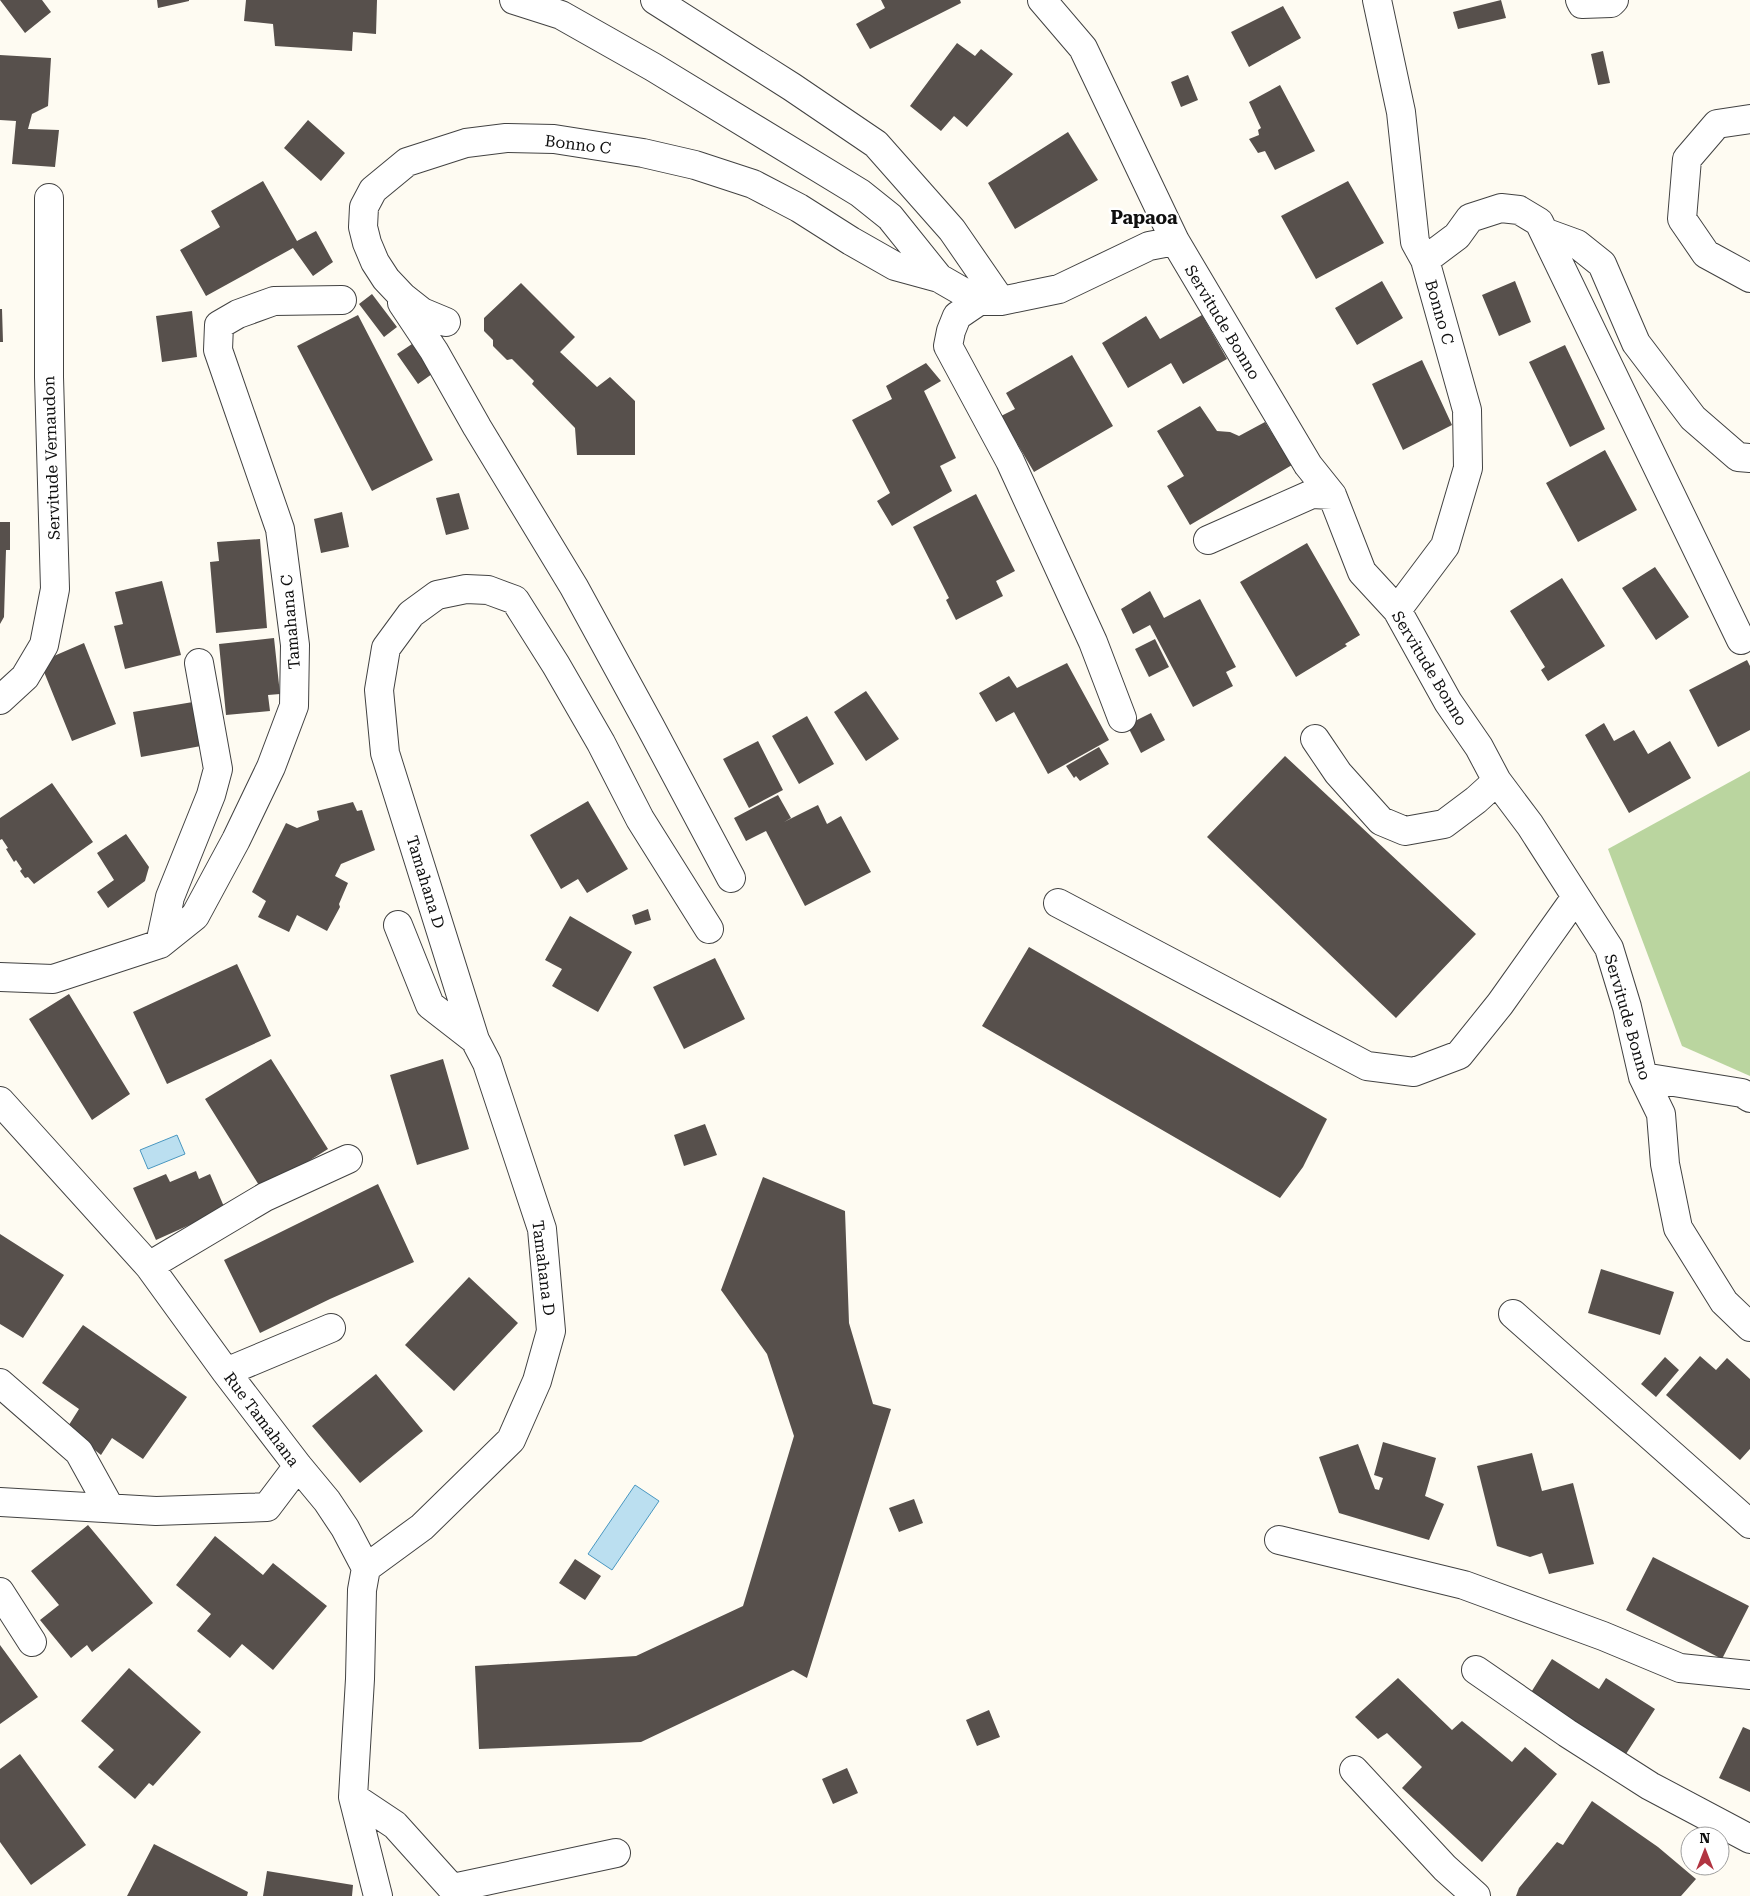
<svg xmlns="http://www.w3.org/2000/svg" width="1750" height="1896" font-family="'Roboto Serif',serif">
<style>
.forest{fill:#bad59f}
.water{fill:#bbdff0;stroke:#4997c0}
.building{fill:#57504c}
.lines{fill:none;stroke-linecap:round;stroke-linejoin:round}
.minor-casing{stroke:#424242;stroke-width:30}
.minor{stroke:#fff;stroke-width:28}
.labels{text-anchor:middle;stroke-width:5;stroke-linejoin:round;paint-order:stroke}
.street-label{font-size:16px;fill:#0f0f0f;stroke:#fff}
.neighbourhood-label{font-size:18px;font-weight:bold;fill:#0f0f0f;stroke:#fff}
</style>
<rect width="100%" height="100%" fill="#fefbf2"/>
<path class="forest" d="M1750,771V1076L1682,1046L1608,849Z"/>
<path class="water" d="M177,1135L185,1154L148,1169L140,1150Z
M635,1485L659,1501L612,1570L588,1554Z"/>
<path class="building" d="M0,0H42L51,12L25,33Z
M157,0H189V1L158,8Z
M246,0H377L376,34L353,32L352,51L275,46L273,24L244,21Z
M881,0H960L961,3L870,49L856,24L885,8Z
M1501,0L1506,18L1458,29L1453,12Z
M1283,6L1301,38L1249,67L1231,32Z
M957,43L975,56L981,49L1013,74L967,127L954,116L941,131L910,106Z
M1603,51L1610,83L1598,85L1591,54Z
M0,55L51,58L48,106L32,114L28,129L59,130L55,167L12,164L16,121L0,120Z
M1188,75L1198,100L1181,107L1171,82Z
M1280,85L1315,151L1275,170L1265,151L1258,153L1249,139L1259,135L1258,130L1261,128L1249,102Z
M308,120L345,153L321,181L284,148Z
M1068,132L1098,180L1015,229L988,183Z
M263,181L297,241L316,231L333,262L313,276L293,248L206,296L180,250L220,227L211,211Z
M1348,181L1384,243L1316,279L1281,216Z
M1382,281L1403,318L1357,345L1335,308Z
M1515,281L1531,322L1499,336L1482,295Z
M521,283L575,337L560,352L597,387L610,377L635,401V455H577L575,428L532,384L534,381L512,359L507,360L493,346V340L484,331V318Z
M372,294L397,327L384,337L359,304Z
M0,309H2L3,342H0Z
M192,311L197,357L162,362L156,316Z
M358,315L433,460L372,491L297,346Z
M1202,315L1227,359L1183,384L1171,363L1128,388L1102,343L1146,316L1160,339Z
M412,344L432,374L418,384L397,354Z
M1565,345L1605,429L1570,447L1529,362Z
M1072,355L1113,426L1034,472L1001,416L1015,409L1006,393Z
M1422,360L1452,425L1403,450L1372,384Z
M926,363L941,381L924,391L956,458L940,466L952,491L892,526L877,501L890,493L852,420L892,399L886,386Z
M1200,406L1217,431L1230,432L1239,436L1265,422L1292,465L1190,525L1167,486L1184,476L1157,431Z
M1605,450L1637,510L1578,542L1546,483Z
M459,493L469,529L446,535L436,498Z
M976,494L1015,571L996,581L1003,596L956,620L946,600L949,598L913,527Z
M342,512L349,547L321,553L314,519Z
M0,522H10V550H6L4,617L0,624Z
M260,539L267,628L216,633L210,562L219,561L217,542Z
M1307,543L1360,635L1345,644L1347,646L1296,677L1240,582Z
M1655,567L1689,617L1656,640L1622,588Z
M1562,578L1605,646L1548,681L1541,670L1545,667L1510,611Z
M162,581L181,655L125,669L114,626L123,624L115,592Z
M1150,591L1164,618L1200,599L1236,667L1226,672L1233,686L1193,707L1150,625L1133,634L1121,609Z
M274,638L280,694L268,695L270,711L226,715L219,644Z
M1155,639L1169,667L1149,677L1135,649Z
M84,643L116,724L72,741L40,662Z
M1747,660L1750,666V730L1718,747L1689,690Z
M1067,663L1109,740L1048,774L1014,712L996,722L979,693L1009,676L1017,688Z
M866,691L899,739L866,761L834,712Z
M193,702L201,746L141,757L133,712Z
M1151,713L1165,740L1141,753L1127,725Z
M807,716L834,764L799,784L772,736Z
M1604,723L1614,741L1634,730L1648,754L1670,741L1691,778L1629,813L1585,735Z
M758,741L783,790L749,808L723,759Z
M1099,747L1109,764L1080,781L1076,776L1074,778L1066,766Z
M1285,756L1476,934L1396,1018L1207,837Z
M52,783L93,842L34,884L28,877L25,878L20,871L22,869L16,860L14,862L6,849L8,848L2,839L0,840V818Z
M778,795L791,818L784,822L818,805L827,824L841,816L871,872L805,906L766,831L746,841L734,818Z
M588,801L628,869L587,893L578,879L561,889L530,835Z
M353,802L357,811L362,810L375,850L341,864L335,876L348,883L339,904L340,907L327,931L297,915L289,932L258,917L266,901L252,892L286,823L297,828L319,820L317,811Z
M126,834L149,867L145,881L108,908L97,892L114,880L97,853Z
M648,909L651,920L635,925L632,915Z
M570,916L632,952L598,1012L552,986L562,969L545,960Z
M1029,947L1327,1119L1303,1167L1280,1198L982,1026Z
M715,958L745,1019L684,1049L653,987Z
M237,964L271,1036L167,1084L133,1012Z
M69,994L130,1094L92,1120L29,1019Z
M271,1059L328,1149L262,1190L205,1099Z
M443,1059L469,1149L417,1165L390,1075Z
M705,1124L717,1155L684,1166L674,1135Z
M196,1171L199,1179L210,1174L225,1209L156,1240L133,1188L166,1174L170,1182Z
M763,1177L845,1211L849,1323L873,1404L891,1409L807,1678L793,1670L641,1742L479,1749L475,1666L636,1656L743,1606L794,1436L767,1354L721,1290Z
M378,1184L414,1262L330,1299L260,1333L224,1260Z
M0,1234L64,1275L23,1338L0,1324Z
M1601,1269L1674,1292L1660,1335L1588,1313Z
M469,1277L518,1323L454,1391L405,1345Z
M83,1325L187,1397L143,1459L112,1438L101,1455L67,1428L79,1409L42,1383Z
M1700,1356L1716,1370L1727,1358L1750,1379V1449L1740,1460L1666,1395Z
M1665,1357L1679,1370L1656,1397L1641,1384Z
M376,1374L423,1431L360,1483L312,1426Z
M1383,1442L1436,1458L1425,1496L1444,1504L1429,1540L1339,1513L1319,1457L1358,1444L1375,1489L1379,1490L1383,1478L1374,1475Z
M1532,1453L1542,1491L1573,1483L1594,1564L1549,1574L1542,1553L1530,1557L1497,1546L1477,1466Z
M914,1499L923,1523L899,1532L889,1508Z
M88,1525L153,1603L92,1652L87,1645L71,1658L40,1620L59,1605L31,1571Z
M215,1536L263,1575L273,1563L327,1606L273,1670L242,1644L230,1658L197,1631L211,1614L176,1585Z
M1653,1557L1749,1606L1722,1659L1626,1610Z
M575,1559L601,1576L585,1600L559,1583Z
M0,1645L38,1697L0,1724Z
M1552,1659L1599,1689L1606,1678L1655,1709L1626,1754L1530,1694Z
M129,1668L201,1732L153,1786L149,1783L135,1799L98,1767L114,1750L81,1721Z
M1398,1678L1452,1730L1462,1721L1512,1762L1525,1747L1557,1774L1482,1862L1402,1788L1422,1767L1387,1733L1378,1739L1355,1717Z
M989,1710L1000,1737L977,1746L966,1720Z
M1743,1727L1750,1730V1792L1719,1778Z
M20,1754L86,1845L31,1885L0,1842V1769Z
M847,1768L858,1793L833,1804L822,1779Z
M1592,1801L1658,1847L1696,1879L1681,1896H1516L1519,1888L1557,1842L1563,1845Z
M154,1844L248,1892L247,1896H127Z
M267,1871L353,1885L352,1896H263Z"/>
<g class="lines">
<g class="minor-casing">
<path id="minor" d="M514,0L561,15L653,67L860,193L890,217L939,278L979,301
M655,0L792,87L876,144L952,230L1001,301
M1042,0L1083,48L1175,241L1308,465L1332,495L1362,572L1397,610L1448,702L1479,747L1497,781L1530,825L1609,948L1627,1007L1643,1077L1661,1114L1665,1164L1678,1228L1724,1302L1750,1327
M1377,0L1401,112L1415,242L1425,260L1467,410L1468,468L1445,546L1397,610
M1580,0L1582,4L1611,3L1614,0
M1750,119L1717,124L1687,159L1682,219L1706,254L1750,278
M1544,232L1577,244L1602,264L1636,343L1693,418L1738,457L1750,458
M1425,260L1457,236L1470,218L1501,208L1519,210L1539,222L1741,640
M402,303L434,351L477,427L574,587L650,726L731,878
M446,322L422,312L403,297L386,279L375,262L367,243L363,227L364,207L373,190L407,162L466,143L506,138L554,139L643,153L695,165L753,184L799,208L851,241L895,266L939,278
M1208,540L1312,494L1332,495
M0,700L25,677L44,645L55,589L49,377V198
M1122,718L1093,642L1010,461L948,346L951,331L957,316L979,301H1001L1059,289L1149,246L1175,241
M1315,739L1338,773L1381,821L1405,831L1444,824L1476,800L1497,781
M1058,903L1367,1066L1414,1072L1459,1055L1500,1004L1576,897
M398,925L430,1005L475,1040
M160,944L170,897L211,795L218,769L199,663
M0,977L53,979L160,944L195,916L236,840L271,767L294,706L295,645L280,529L218,350L219,325L238,314L274,301L342,300
M1643,1077L1742,1093L1750,1098
M0,1101L149,1266L226,1372L298,1466L327,1501L345,1528L366,1568L362,1590L360,1679L353,1797L378,1896
M149,1266L265,1197L348,1159
M1513,1314L1750,1524
M226,1372L331,1328
M0,1383L79,1452L110,1508
M0,1502L156,1511L267,1507L298,1466
M1279,1540L1464,1585L1603,1636L1680,1668L1750,1675
M366,1568L422,1527L511,1440L537,1381L551,1331L542,1229L487,1063L475,1040L385,753L379,690L386,648L411,614L437,595L466,589L488,590L515,600L556,665L601,743L640,819L709,929
M0,1592L32,1642
M1476,1670L1567,1733L1650,1786L1750,1839
M1354,1770L1445,1868L1476,1896
M353,1797L395,1825L459,1896
M453,1888L616,1853"/>
</g>
<use href="#minor" class="minor"/>
</g>
<g class="labels">
<g class="street-label">
<text transform="translate(578 144) rotate(7)" y="6">Bonno C</text>
<text transform="translate(1440 312) rotate(74)" y="6">Bonno C</text>
<text transform="translate(1223 322) rotate(59)" y="6">Servitude Bonno</text>
<text transform="translate(51 458) rotate(-92)" y="6">Servitude Vernaudon</text>
<text transform="translate(290 622) rotate(-95)" y="6">Tamahana C</text>
<text transform="translate(1430 668) rotate(59)" y="6">Servitude Bonno</text>
<text transform="translate(426 882) rotate(73)" y="6">Tamahana D</text>
<text transform="translate(1628 1017) rotate(74)" y="6">Servitude Bonno</text>
<text transform="translate(544 1268) rotate(83)" y="6">Tamahana D</text>
<text transform="translate(262 1419) rotate(53)" y="6">Rue Tamahana</text>
</g>
<g class="neighbourhood-label">
<text x="1144" y="224">Papaoa</text>
</g>
</g>
<g transform="translate(1705 1851)"><circle r="24" fill="#ffffff" stroke="#9f9f9f"/>
<path d="M0-4L9 19L0 12L-9 19Z" fill="#b23441"/>
<text y="-8" font-size="14" font-weight="bold" text-anchor="middle" fill="#0f0f0f">N</text>
</g>
</svg>
